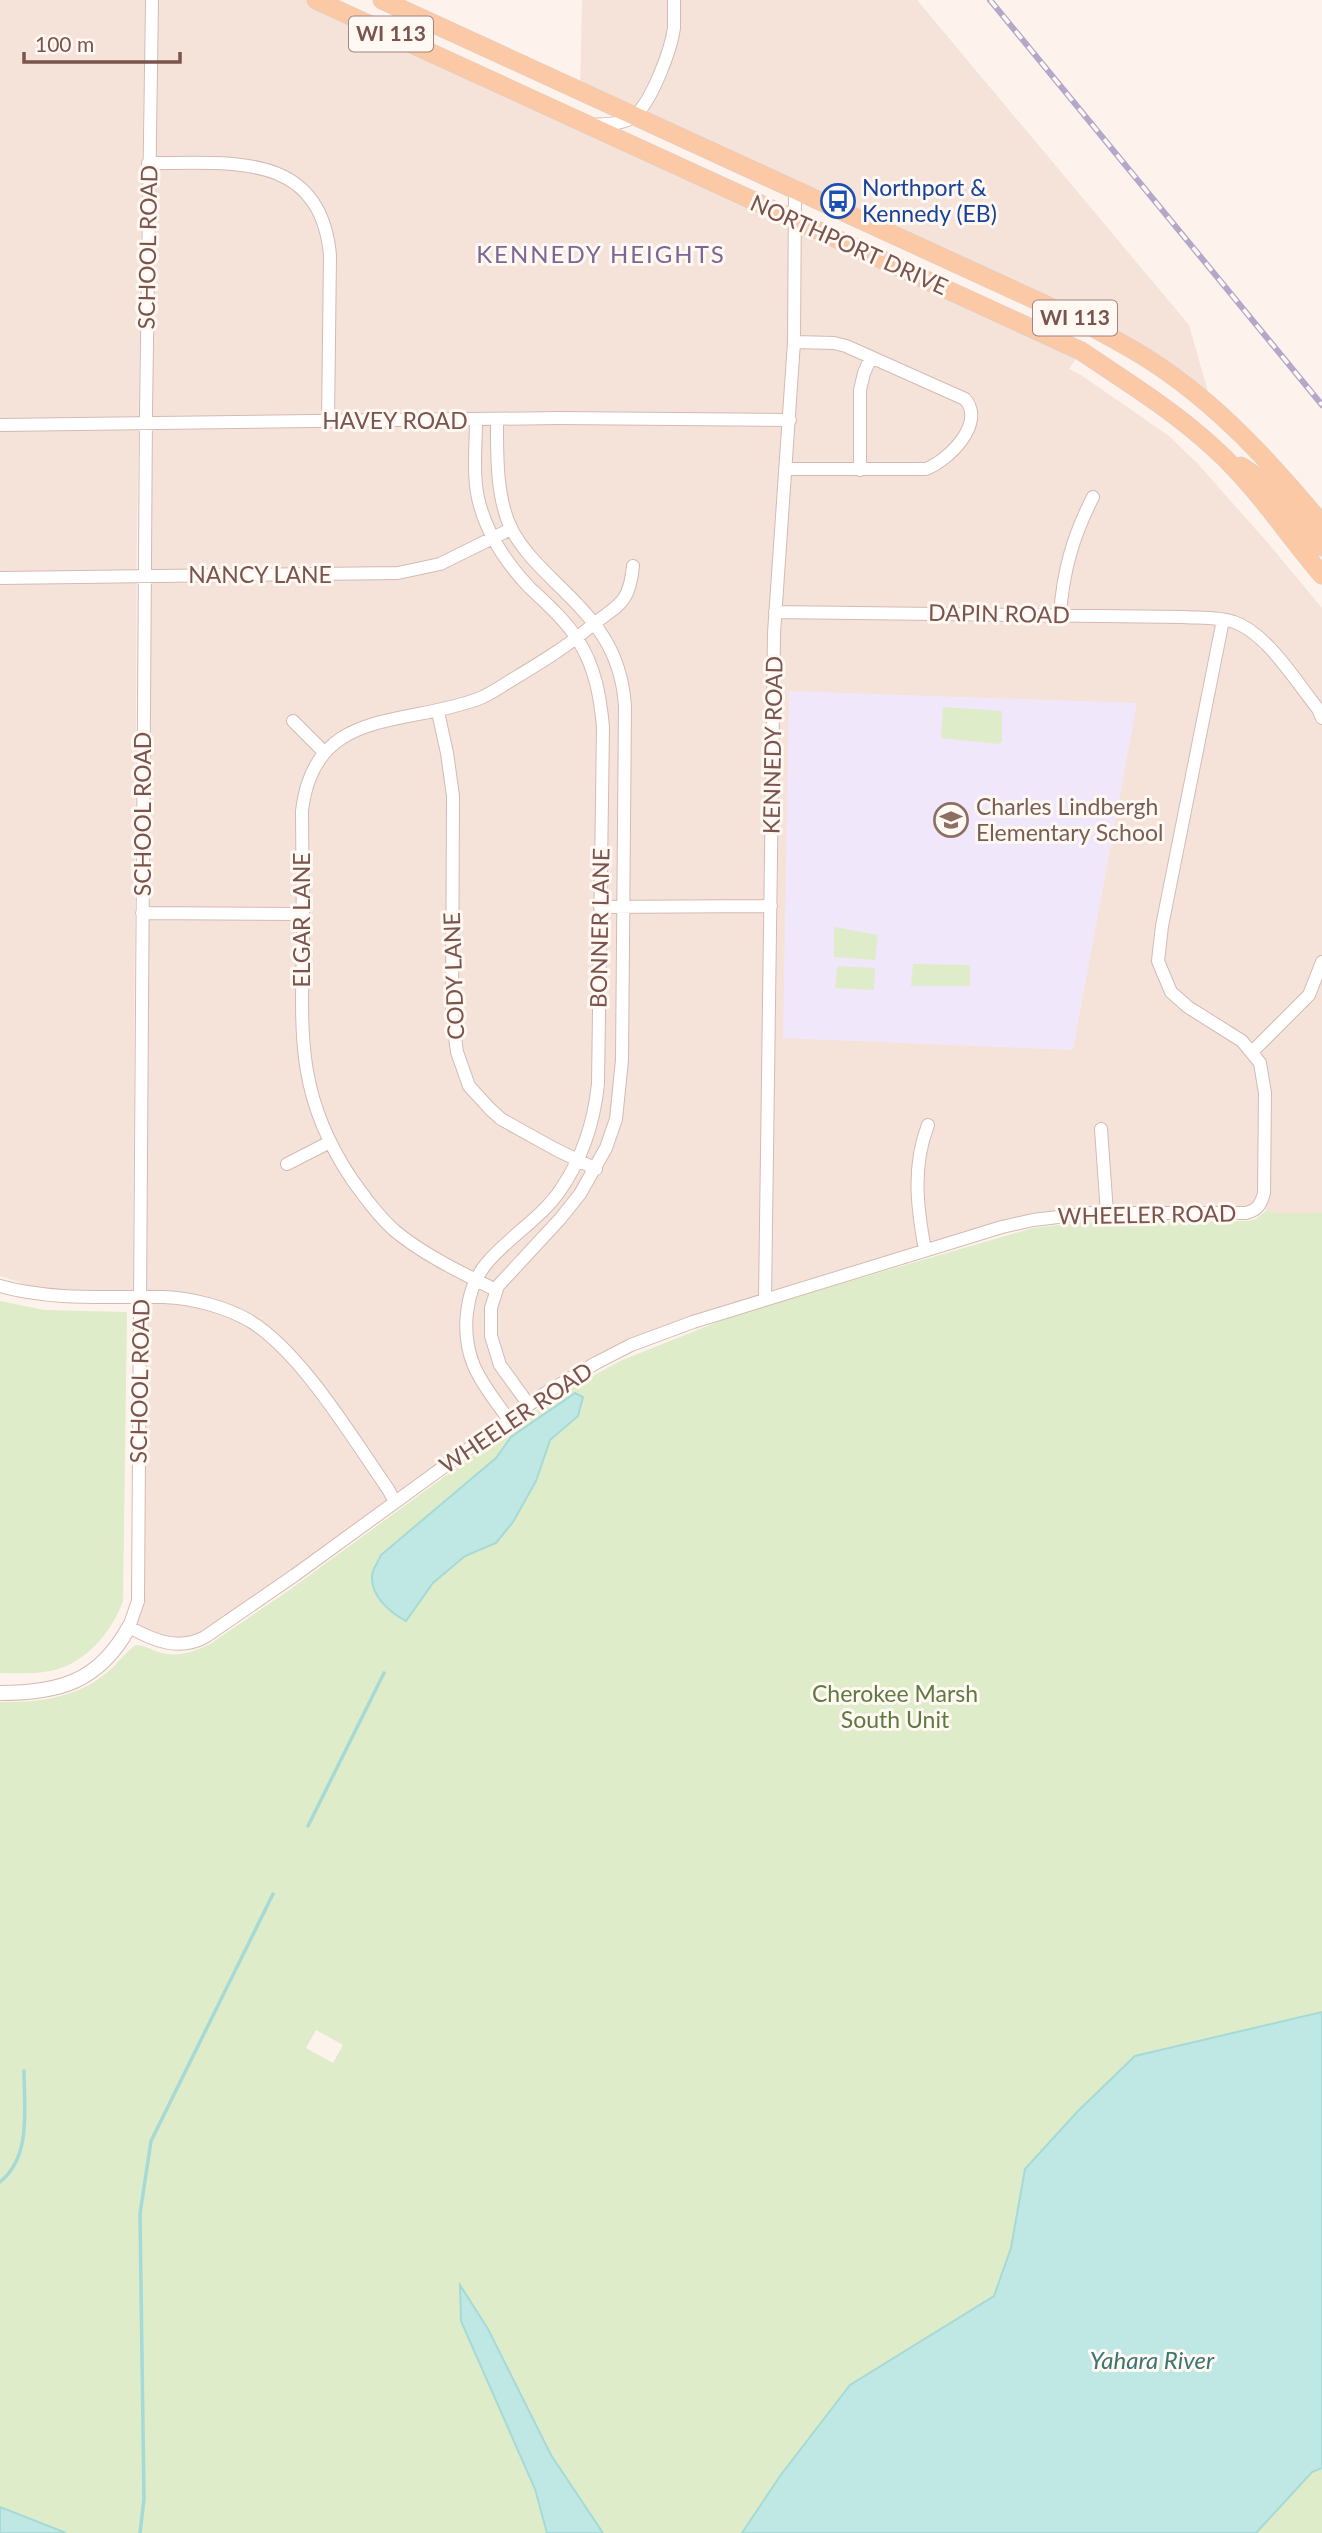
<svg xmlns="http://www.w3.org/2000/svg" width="1322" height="2533" font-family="Lato,sans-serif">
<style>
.residential{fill:#f5e3da}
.education{fill:#f0e8fa}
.green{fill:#deecc9;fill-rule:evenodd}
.water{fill:#bfe8e5;stroke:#a5dad7;stroke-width:2}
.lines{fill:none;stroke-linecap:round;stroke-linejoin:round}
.stream{stroke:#a5dad7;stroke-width:3.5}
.minor-casing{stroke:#d3bbb3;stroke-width:14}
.tertiary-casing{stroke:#d3bbb3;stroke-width:16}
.primary-casing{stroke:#dacfcd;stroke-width:19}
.minor{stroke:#fff;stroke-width:12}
.tertiary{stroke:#fff;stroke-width:14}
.primary{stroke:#fbc9a5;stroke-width:18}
.rail-casing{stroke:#b3a8c9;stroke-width:6}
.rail{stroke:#fff8f3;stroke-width:3.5;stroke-dasharray:10;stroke-linecap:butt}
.labels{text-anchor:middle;stroke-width:6;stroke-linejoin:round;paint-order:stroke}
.shield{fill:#fff8f3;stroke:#a2857f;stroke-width:2}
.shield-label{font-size:21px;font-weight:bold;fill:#7a544d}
.transit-label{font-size:23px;fill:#164399;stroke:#fff8f3;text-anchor:start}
.street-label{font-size:23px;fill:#7a544d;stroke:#fff8f3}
.education-label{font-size:23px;fill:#785e54;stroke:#fff8f3;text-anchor:start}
.park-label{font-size:23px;fill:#5e7a41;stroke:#fff8f3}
.neighbourhood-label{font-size:24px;letter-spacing:2px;fill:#7b6695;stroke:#fff8f3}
.water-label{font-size:24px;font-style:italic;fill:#3c7774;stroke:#fff8f3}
</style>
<rect width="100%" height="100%" fill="#fdf3ec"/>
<path class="residential" d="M0,0H145L137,536L133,1291H77L34,1287L0,1276Z
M152,0H316L1081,351L1069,369L1081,375L1169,436L1198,464L1268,543L1322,608V1213H1275L1258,1207L1053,1217L693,1322L596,1363L196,1642L139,1633L134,1616Z
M582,0H917L1189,325L1213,409L1151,361L580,91Z"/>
<path class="education" d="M789,691L1137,703L1073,1050L783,1038Z"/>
<path class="green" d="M943,707L1002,711V742L999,744L941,738Z
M834,927L878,935L875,960L834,957Z
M913,964L970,965V986H911Z
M837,966L875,968L874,990L835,988Z
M1267,1210L1275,1213H1322V2012L1134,2056L1025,2169L1011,2248L994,2296L850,2385L780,2476L742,2533H603L551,2455L488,2329L547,2533H66L0,2507V1702C36,1703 75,1698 104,1675C116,1666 124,1653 136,1645C144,1645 150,1649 158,1652C177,1658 194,1652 210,1644L288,1591L530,1414L571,1388L620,1361L740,1313L1033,1228L1085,1222L1247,1221L1256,1219ZM575,1393L578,1416L550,1440L536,1481L496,1543L465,1556L433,1583L406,1620L410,1531L496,1458L511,1437ZM316,2030L343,2045L333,2063L306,2048Z
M0,1301L44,1310L127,1312L123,1601C113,1629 90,1658 61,1668C42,1675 20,1673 0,1673Z
M1322,2468V2533H1256L1312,2472Z"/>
<path class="water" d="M575,1393L583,1397L578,1416L550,1440L536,1481L513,1522L496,1543L465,1556L433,1583L406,1621C389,1612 367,1593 373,1571C375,1566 379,1560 381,1555L496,1458L511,1437Z
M1322,2012V2468L1312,2472L1256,2533H742L780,2476L850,2385L994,2296L1011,2248L1025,2169L1078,2111L1135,2056Z
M460,2285L488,2329L551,2455L603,2533H547L535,2489L461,2321Z
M0,2507L66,2533H0Z"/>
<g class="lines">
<path class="stream" d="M308,1826L384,1673
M0,2182C32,2156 24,2108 24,2071
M140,2533L144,2499L140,2214L151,2141L273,1894"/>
<g class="minor-casing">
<path id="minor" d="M152,0L146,411L138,1601L129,1627C154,1641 179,1651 205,1637L295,1575L544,1394L596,1363L631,1345L693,1322L1002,1227L1033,1220L1092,1213H1246C1258,1210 1261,1204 1264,1193L1265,1093L1260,1063L1242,1041L1188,1007L1171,992L1158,961L1162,926L1223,620
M590,125C604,124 621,125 633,117C651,104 671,50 674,28C674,19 674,9 674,0
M148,163C228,164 320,149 330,255L328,422
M476,420C476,448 472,479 480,506C489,537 508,565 530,588C547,604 565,620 578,640C595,667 600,695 603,727L598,1084C594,1122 583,1157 561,1189C542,1218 508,1237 486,1264C464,1291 461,1335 474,1366C482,1385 497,1403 509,1420
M497,420C497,454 496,499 512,530C522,549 538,565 553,580C593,619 621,647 625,706L622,1060L616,1119L606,1148L580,1194L560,1219L498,1286L491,1308V1336L500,1365L529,1405
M0,425L558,418L790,420
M785,469H926C949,460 986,423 965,399L846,346L834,343L794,342
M860,470V390L864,373L871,357
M0,578L398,573L440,564L511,529
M775,612L1184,617C1200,618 1220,617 1234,622C1267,633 1297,683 1318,709L1322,718
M1060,615C1063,571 1073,536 1093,497
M438,712L447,753L453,796L452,1015L457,1052L469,1086L490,1109L501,1119L555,1149L596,1169
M293,721L324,752
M600,907L771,906
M142,913L303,914
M1252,1052L1309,995L1322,962
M1101,1129L1107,1213
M287,1164L330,1142
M925,1250C917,1207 912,1166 928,1125
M0,1286C54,1301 109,1296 164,1297C192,1298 226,1307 250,1321C302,1353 353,1439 388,1489L395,1502
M496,1290C462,1273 424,1255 395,1231C378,1216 364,1196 351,1178C297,1097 301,1036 303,944C303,899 302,855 302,811C314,707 402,727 478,699C489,695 500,687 510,681C538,664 565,648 590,627C618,604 629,606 633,566
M765,1300L774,633L794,342L795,190"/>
</g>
<g class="tertiary-casing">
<path id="tertiary" d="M0,1693C59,1693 99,1682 129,1627"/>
</g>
<g class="primary-casing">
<path id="primary" d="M316,0L1081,351C1127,382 1174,411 1215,449C1256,486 1286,533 1322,575
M382,0L1081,321C1104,334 1128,346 1151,361C1218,404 1272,464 1322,524
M1241,466L1269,485L1288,503L1322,547"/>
</g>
<use href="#minor" class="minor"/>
<use href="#tertiary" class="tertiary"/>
<use href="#primary" class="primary"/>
<g class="rail-casing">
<path id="rail" d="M990,0L1322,405"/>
</g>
<use href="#rail" class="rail"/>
</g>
<defs>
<g id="bus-ring" transform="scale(1.75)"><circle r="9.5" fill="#fff8f3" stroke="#1a4fb4" stroke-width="1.5"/><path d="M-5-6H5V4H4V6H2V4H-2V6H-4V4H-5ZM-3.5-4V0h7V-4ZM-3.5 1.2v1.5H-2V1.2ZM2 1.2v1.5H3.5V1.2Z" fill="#1a4fb4"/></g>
<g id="school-ring" transform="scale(1.75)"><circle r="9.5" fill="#fff8f3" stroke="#8d6e63" stroke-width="1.5"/><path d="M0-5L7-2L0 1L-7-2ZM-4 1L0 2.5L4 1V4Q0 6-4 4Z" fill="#8d6e63"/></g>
</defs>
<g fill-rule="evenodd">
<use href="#bus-ring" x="838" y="201"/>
<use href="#school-ring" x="951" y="820"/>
</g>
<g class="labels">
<g class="shield">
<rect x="349" y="16.5" width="84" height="35" rx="5"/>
<rect x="1033" y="300.5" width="84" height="35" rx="5"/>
</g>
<g class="shield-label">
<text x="391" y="41">WI 113</text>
<text x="1075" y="325">WI 113</text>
</g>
<g class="transit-label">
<text x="862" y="196">Northport &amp;<tspan x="862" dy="26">Kennedy (EB)</tspan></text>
</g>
<g class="street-label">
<text transform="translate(849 245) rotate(24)" y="8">NORTHPORT DRIVE</text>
<text transform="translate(148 247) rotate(-89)" y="8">SCHOOL ROAD</text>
<text x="395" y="429">HAVEY ROAD</text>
<text x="260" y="583">NANCY LANE</text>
<text transform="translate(999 614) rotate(1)" y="8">DAPIN ROAD</text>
<text transform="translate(773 745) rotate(-89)" y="8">KENNEDY ROAD</text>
<text transform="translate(143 814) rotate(-90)" y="8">SCHOOL ROAD</text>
<text transform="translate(302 920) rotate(-90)" y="8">ELGAR LANE</text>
<text transform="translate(600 928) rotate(-89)" y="8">BONNER LANE</text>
<text transform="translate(454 976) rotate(-92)" y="8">CODY LANE</text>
<text transform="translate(1147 1215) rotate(-1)" y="8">WHEELER ROAD</text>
<text transform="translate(140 1381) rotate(-89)" y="8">SCHOOL ROAD</text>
<text transform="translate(516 1418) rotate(-34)" y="8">WHEELER ROAD</text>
</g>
<g class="education-label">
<text x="976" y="815">Charles Lindbergh<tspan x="976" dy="26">Elementary School</tspan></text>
</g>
<g class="park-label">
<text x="895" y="1702">Cherokee Marsh<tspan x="895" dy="26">South Unit</tspan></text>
</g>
<g class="neighbourhood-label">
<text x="601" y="263">KENNEDY HEIGHTS</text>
</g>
<g class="water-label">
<text x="1152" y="2369">Yahara River</text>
</g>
</g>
<path d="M24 52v10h156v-10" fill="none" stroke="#7a544d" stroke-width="3.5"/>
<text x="35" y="52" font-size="21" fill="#7a544d" stroke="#fff8f3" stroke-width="5" paint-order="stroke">100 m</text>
</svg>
